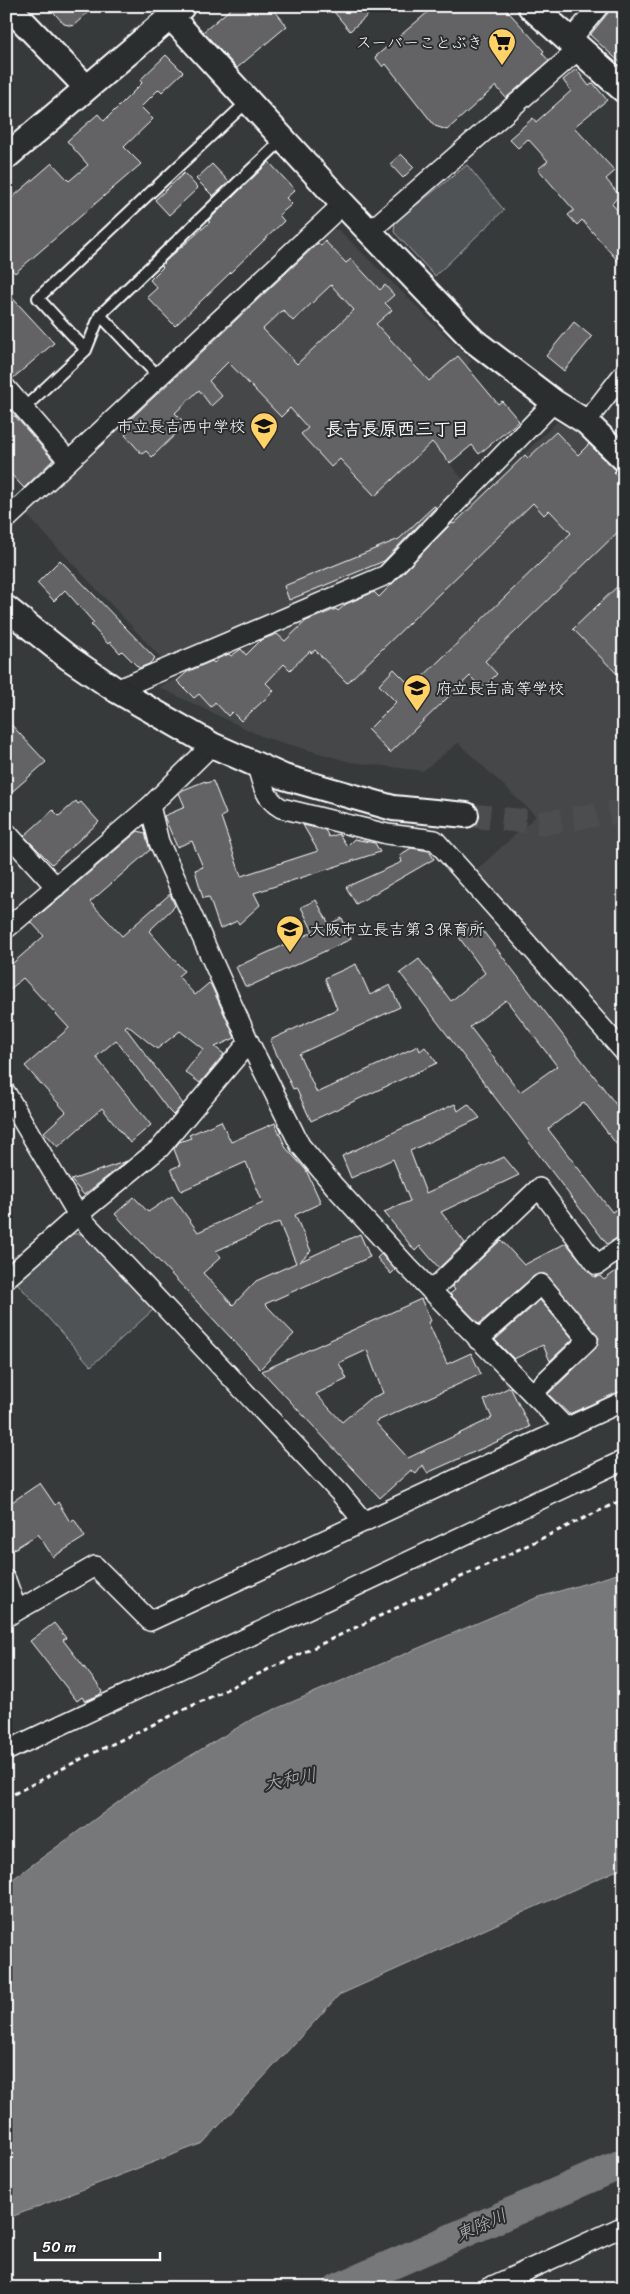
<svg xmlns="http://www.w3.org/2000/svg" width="630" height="2294" font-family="Sriracha,'Klee One',sans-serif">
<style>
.built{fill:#444748}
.green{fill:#505354;stroke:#a8a9aa}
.water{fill:#767879;stroke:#adaeaf}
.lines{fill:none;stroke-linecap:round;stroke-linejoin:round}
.river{stroke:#767879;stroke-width:30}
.building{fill:#636465;stroke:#fff;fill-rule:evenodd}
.tertiary-tunnel{stroke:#4b4e4f;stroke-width:24;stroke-dasharray:24 12;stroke-linecap:butt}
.service-casing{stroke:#fff;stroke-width:14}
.minor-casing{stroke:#fff;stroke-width:22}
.tertiary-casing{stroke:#fff;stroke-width:28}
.secondary-casing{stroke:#fff;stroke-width:30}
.path{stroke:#fff;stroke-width:3;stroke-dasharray:5 4;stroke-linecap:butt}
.service{stroke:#2a2d2e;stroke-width:10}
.minor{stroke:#2a2d2e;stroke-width:19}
.tertiary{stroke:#2a2d2e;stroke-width:24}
.secondary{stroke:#2a2d2e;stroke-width:26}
.labels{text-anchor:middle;stroke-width:4;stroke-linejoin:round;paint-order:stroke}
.poi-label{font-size:16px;fill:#fff;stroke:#2a2d2e;text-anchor:end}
.neighbourhood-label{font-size:18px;font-weight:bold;fill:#fff;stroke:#2a2d2e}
.water-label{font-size:18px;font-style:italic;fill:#b4b5b5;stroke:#2a2d2e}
</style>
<rect width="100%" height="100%" fill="#373a3b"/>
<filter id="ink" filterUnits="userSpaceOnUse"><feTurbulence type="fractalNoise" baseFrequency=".02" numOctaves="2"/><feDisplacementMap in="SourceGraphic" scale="10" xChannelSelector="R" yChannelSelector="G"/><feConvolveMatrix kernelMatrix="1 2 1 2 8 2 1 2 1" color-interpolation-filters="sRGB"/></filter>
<g filter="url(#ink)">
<path class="built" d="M327,228L339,230L472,361L411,417L466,483L386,565L164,661L24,512Z
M557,422L593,441L624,474V1045L473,873L536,816L458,743L423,771L350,762L263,737L158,687L387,586Z"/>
<path class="green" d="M467,165L504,210L435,276L394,232L395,222Z
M72,1234H83L153,1310L91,1366L17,1283Z"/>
<path class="water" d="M624,1572V1867L339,1995L203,2143L6,2219V1884L143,1784L252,1719L536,1598Z"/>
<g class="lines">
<path class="river" d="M338,2288L624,2163"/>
</g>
<path class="building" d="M48,6H95L73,26L64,24Z
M234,6H271L287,26L237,68L203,32Z
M329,6H378L350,31Z
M435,6H503L544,51L542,53L549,61L506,98L496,86L447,130L435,126L386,64L383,67L375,57Z
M610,6H624V66L590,35L608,13Z
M166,55L183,72L162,92L159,89L141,107L153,119L124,147L141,164L15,273L6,263V203L52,163L69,181L88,165L67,141L98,114L104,121L142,83L140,80Z
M576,69L589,86L593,83L607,100L574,127L615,171L606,179L619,195L612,204L624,218V268L582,220L577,225L568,215L574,210L538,169L548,161L528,139L518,148L509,139L533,118L536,122L571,91L563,80Z
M401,154L414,167L403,178L390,164Z
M269,162L295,190L286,198L292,204L279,215L284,221L175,326L147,297L157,288L150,280L163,267L161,265L210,222L208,221Z
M212,164L229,182L213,196L196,179Z
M184,173L198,188L169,215L155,200Z
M325,241L346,263L351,259L380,290L385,285L394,295L385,303L392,310L376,324L429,381L458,356L498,404L502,401L519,421L479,454L472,445L450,463L432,442L375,496L340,459L331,467L301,434L308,428L290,408L281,417L228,362L209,381L222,396L211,406L199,390L175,413L186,424L152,457L146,451L142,454L125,435L128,432L122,427L318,243L321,246ZM331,285L354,310L297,364L263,329L283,310L293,321Z
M6,291L54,343L12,379L6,377Z
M574,322L592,337L564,371L546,356Z
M6,416H15L53,460L24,488L6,469Z
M556,432L578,455L589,444L616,470L614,472L624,483V526L485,661L497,674L482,689L470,676L390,753L368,730L396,702L379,685L394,669L412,687L571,533L549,510L544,515L533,503L347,683L315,650L311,653L310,651L290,670L284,664L266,683L274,691L241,721L232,712L228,716L215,702L211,707L199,694L194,698L177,681L187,672L212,661L214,663L219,658L229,654L231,656L241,649L246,655L261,640L277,634L285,641L306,621L336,609L338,611L346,604L374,592L379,597L452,523L454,524L525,455L528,458Z
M434,506L436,507L384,561L289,600L284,586L399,539Z
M60,560L155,658L149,664L139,668L122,651L120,653L110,642L108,644L91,625L94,623L65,590L54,601L37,583Z
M624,580V681L573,629Z
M6,719L46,762L6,797Z
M205,781L206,783L213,781L226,814L221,817L241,876L318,851L303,825L325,830L329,837L339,834L347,846L354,839L375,843L380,852L254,893L260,905L239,924L237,921L220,929L209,897L203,898L195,870L203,867L192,841L177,847L164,816L185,807L179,793L183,790Z
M76,801L78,804L81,802L99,822L52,864L24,836L53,810L59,816Z
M138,831L145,833L150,850L90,902L122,936L170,894L175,906L149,931L184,971L178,976L195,995L209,983L211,985L235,1038L215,1047L224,1054L200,1083L185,1072L203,1049L180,1031L157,1049L127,1025L125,1027L183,1104L173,1115L169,1111L116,1040L96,1057L151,1125L130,1143L102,1108L58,1147L44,1132L66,1112L25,1066L69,1028L23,978L6,993V969L44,936L31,922Z
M411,848L429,851L434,859L356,904L346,887L402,862L400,855Z
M316,900L329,924L342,918L351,939L250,986H245L236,967L313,932L301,907Z
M476,922L624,1115V1154L584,1102L548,1129L612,1212L624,1204V1234L607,1244L400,973L419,959L451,1001L485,973L458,936ZM506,1000L557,1066L520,1092L470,1027Z
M356,964L370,995L390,985L400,1007L299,1054L317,1093L418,1046L420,1051L425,1047L437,1063L311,1121L296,1088L293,1089L270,1040L337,1009L325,978Z
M455,1104L458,1111L468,1104L480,1118L410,1151L426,1193L504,1157L519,1175L441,1212L465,1243L439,1268L420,1246L415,1251L384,1212L410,1201L393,1159L351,1178L342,1156Z
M221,1121L231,1142L275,1123L286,1148L306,1170L321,1203L295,1215L311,1251L299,1262L360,1234L370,1257L265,1304L294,1334L260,1369L115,1214L134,1197L148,1212L172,1196L198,1232L263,1203L246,1162L181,1191L171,1169L180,1165L174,1149L179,1142L191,1138L189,1135ZM279,1222L296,1263L256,1281L233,1305L203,1273L221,1257L216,1251Z
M127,1161L84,1195L71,1180Z
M501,1240L524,1265L566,1243L594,1277L600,1276L604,1280L624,1265V1390L569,1414L548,1394L596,1348L599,1338L545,1274L534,1276L479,1324L450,1294L455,1290L452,1286Z
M381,1254L395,1270L391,1274L377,1258Z
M421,1299L431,1321L428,1322L447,1364L471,1353L481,1374L375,1422L408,1458L492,1418L484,1400L510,1387L530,1427L427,1473L423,1465L416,1474L411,1470L380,1498L262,1371ZM367,1350L383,1393L369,1399L342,1422L316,1394L347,1379L339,1363Z
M540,1300L573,1339L550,1361L543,1345L514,1359L495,1340Z
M40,1483L55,1505L58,1502L70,1522L74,1519L85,1537L53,1557L38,1534L6,1554V1506Z
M54,1623L66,1638L63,1640L98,1685L102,1692L99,1695L85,1701L82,1697L77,1701L30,1641Z"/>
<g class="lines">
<path class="tertiary-tunnel" d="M466,815L541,823L624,811"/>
<g class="service-casing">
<path id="service" d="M100,315L158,376
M86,350L38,298L248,101
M24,408L86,350L100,315L283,139"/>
</g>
<g class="minor-casing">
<path id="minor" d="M569,42L599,6
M370,231L579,49
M6,388L68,460
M586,422L624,373
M6,520L343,204
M116,690L386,575L554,402
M257,765C261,782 265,799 281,808L387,834L435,840L624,1052
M150,806L159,842L249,1042L300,1145L335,1187L407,1266L565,1427
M6,832L56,887
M6,929L150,806L212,745
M6,1093L78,1215L339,1492L364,1522
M6,1279L78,1215L160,1148L249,1042
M431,1291L539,1188L597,1265L624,1246
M478,1340L541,1284L588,1340L533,1393
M6,1580L17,1611
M6,1617L95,1566L150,1621L624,1401
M6,1751L624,1460
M488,2288L624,2226"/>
</g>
<g class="tertiary-casing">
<path id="tertiary" d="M8,6L86,87
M170,16L343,204L474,341L554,402L586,422L624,459
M6,157L182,7
M6,608L69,658L116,690L212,745L284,777L393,808L466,815"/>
</g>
<g class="secondary-casing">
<path id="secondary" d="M531,6L624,89"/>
</g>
<path class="path" d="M6,1798L81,1759L624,1499"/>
<use href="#service" class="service"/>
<use href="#minor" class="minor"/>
<use href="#tertiary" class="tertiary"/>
<use href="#secondary" class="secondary"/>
</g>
</g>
<defs>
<g id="supermarket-pin" transform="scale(1.4375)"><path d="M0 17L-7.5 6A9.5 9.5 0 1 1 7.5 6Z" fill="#ffd166" stroke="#2a2d2e"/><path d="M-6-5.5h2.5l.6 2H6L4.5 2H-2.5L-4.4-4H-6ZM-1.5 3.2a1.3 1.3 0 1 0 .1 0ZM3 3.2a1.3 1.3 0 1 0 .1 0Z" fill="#111"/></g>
<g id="school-pin" transform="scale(1.4375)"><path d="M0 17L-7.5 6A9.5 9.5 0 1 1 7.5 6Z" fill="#ffd166" stroke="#2a2d2e"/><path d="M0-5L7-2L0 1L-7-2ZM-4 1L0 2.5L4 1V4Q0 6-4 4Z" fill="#111"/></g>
</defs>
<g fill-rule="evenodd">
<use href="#supermarket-pin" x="502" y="42"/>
<use href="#school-pin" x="264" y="426"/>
<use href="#school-pin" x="417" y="688"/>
<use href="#school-pin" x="290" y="929"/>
</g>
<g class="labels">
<g class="poi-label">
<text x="483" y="48">スーバーことぶき</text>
<text x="245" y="432">市立長吉西中学校</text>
<text x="436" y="694" text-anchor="start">府立長吉高等学校</text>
<text x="309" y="935" text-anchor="start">大阪市立長吉第３保育所</text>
</g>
<g class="neighbourhood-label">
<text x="397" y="435">長吉長原西三丁目</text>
</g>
<g class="water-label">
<text transform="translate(290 1779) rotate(-11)" y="6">大和川</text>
<text transform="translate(481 2225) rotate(-24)" y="6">東除川</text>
</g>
</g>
<rect width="630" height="2294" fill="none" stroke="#2a2d2e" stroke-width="25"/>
<rect x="12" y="12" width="605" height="2269" fill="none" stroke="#fff" stroke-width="2" filter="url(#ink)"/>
<path d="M35 2252v8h125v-8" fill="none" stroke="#ffffff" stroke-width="2.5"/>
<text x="42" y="2252" font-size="15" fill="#ffffff" stroke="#2a2d2e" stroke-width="4" paint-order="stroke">50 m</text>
</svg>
